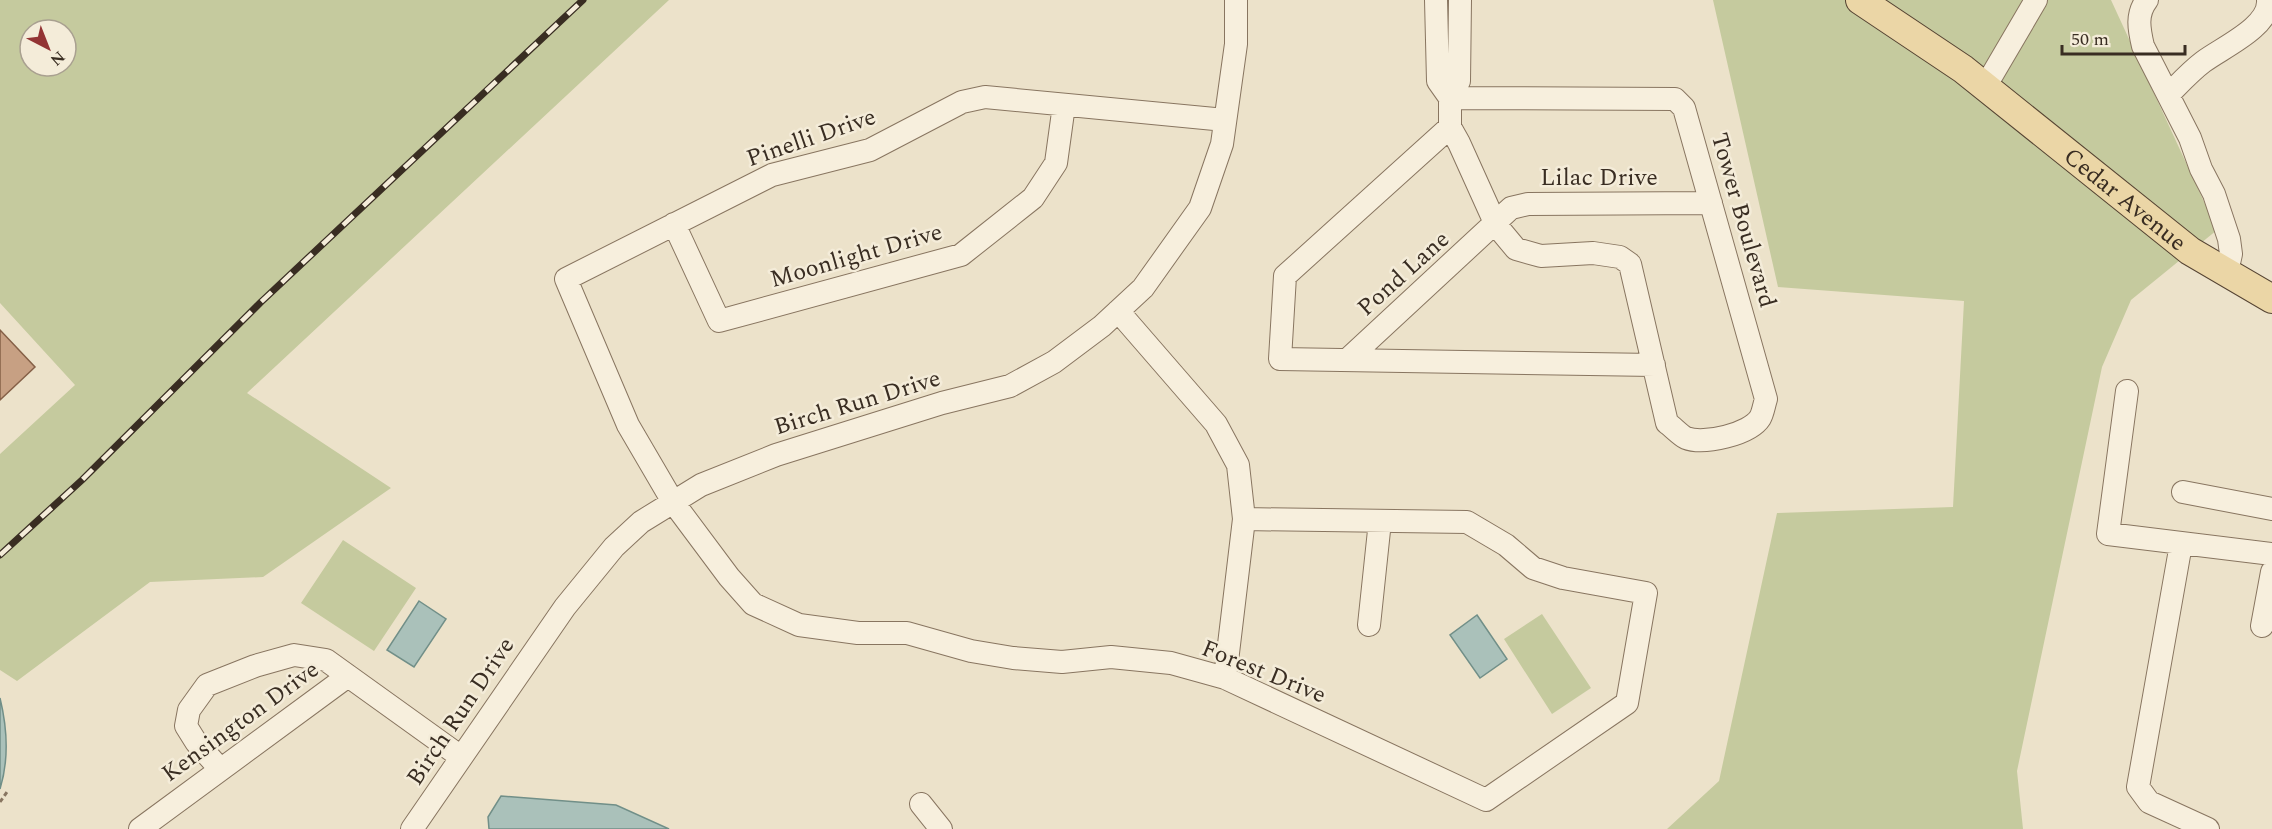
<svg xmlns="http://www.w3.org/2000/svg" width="2272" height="829" font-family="Spectral,serif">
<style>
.green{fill:#c5ca9e;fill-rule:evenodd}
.water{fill:#aac1ba;stroke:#718f88;stroke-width:1.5}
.building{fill:#c7a083;stroke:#856047;stroke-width:1.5}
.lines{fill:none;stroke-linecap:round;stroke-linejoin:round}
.minor-casing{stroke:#887560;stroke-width:24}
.major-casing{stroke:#564433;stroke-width:30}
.path{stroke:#887560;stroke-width:3;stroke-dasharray:4.5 3;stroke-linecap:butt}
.minor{stroke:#f7efdd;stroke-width:22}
.major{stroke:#ebd6a6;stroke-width:28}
.rail-casing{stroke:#392d22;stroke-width:7}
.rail{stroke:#f4ecd9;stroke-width:4.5;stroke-dasharray:14;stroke-linecap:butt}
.labels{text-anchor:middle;stroke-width:5;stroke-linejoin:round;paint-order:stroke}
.street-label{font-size:24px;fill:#392d22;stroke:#f4ecd9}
</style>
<rect width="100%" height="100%" fill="#ece2ca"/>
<path class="green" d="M0,0H669L247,393L391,488L263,577L150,582L17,681L0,670V454L75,385L0,303ZM30,30H66V66H30Z
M1713,0H2111L2217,230L2131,300L2102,367L2017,771L2023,829H1667L1719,781L1777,513L1953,507L1964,301L1778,287Z
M343,540L416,588L374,651L301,603Z
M1542,614L1591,688L1552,714L1504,639Z"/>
<path class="water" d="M419,601L446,619L414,667L387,650Z
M1477,615L1507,659L1480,678L1450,635Z
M0,698C7,727 9,760 0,789Z
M501,796L616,805L669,829H489L488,817Z"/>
<path class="building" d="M0,330L35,367L0,400Z"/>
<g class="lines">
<g class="minor-casing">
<path id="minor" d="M1436,0L1438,81L1450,98L1459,81L1460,0
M2147,0C2136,14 2139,29 2143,46L2190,138L2201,169L2214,194L2229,239L2231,254L2227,272
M1985,87L2036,0
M2169,94C2180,83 2191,71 2203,62C2223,47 2270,27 2268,0
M1450,98L1675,99L1684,108L1766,399C1764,405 1763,413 1760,418C1750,434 1704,445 1686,438C1680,435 1673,427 1667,423L1630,264L1620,257L1593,253L1541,256L1516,249L1496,225L1459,143L1450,127Z
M1225,120L985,97L962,102L870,150L772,175L566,279L628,425L673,502L729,577L753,604L799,625L858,633H907L971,651L1013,658L1062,662L1111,657L1171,663L1225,678L1486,800L1627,703L1646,593L1563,578L1533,568L1506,545L1467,522L1244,519
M1450,127L1285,276L1280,359L1654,365
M674,224L719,321L961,255L1033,198L1056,163L1064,105
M1118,311L1216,424L1238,465L1244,519L1225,678
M1347,360L1511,208L1528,204L1711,203
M2127,391L2108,534L2272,554
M2183,492L2272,509
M2181,544L2138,787L2149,802L2208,829
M1369,625L1380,521
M2262,626L2272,572
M220,769L196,742L186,726L189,710L207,685L255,666L294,655L326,660L461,757
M921,804L941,829
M140,829L348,676
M412,829L565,607L614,547L641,522L701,485L776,455L942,403L1010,386L1054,362L1102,326L1143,288L1200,208L1222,144L1236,44V0"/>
</g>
<g class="major-casing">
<g id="major">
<path id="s1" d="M1860,0L1963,69L2190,251L2272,299"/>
</g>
</g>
<path class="path" d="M0,802L7,792"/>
<use href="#minor" class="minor"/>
<use href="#major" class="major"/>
<g class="rail-casing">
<path id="rail" d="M0,555L82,480L261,302L583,0"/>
</g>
<use href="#rail" class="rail"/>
</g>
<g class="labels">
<g class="street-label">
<text transform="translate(811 137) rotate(-19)" y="8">Pinelli Drive</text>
<text x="1599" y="185">Lilac Drive</text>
<text dy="8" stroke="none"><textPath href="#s1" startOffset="332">Cedar Avenue</textPath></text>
<text transform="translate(1744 220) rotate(74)" y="8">Tower Boulevard</text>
<text transform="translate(856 255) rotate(-16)" y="8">Moonlight Drive</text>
<text transform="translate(1403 273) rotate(-42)" y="8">Pond Lane</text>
<text transform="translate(857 402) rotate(-17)" y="8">Birch Run Drive</text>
<text transform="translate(1264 671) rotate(22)" y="8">Forest Drive</text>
<text transform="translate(460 711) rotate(-56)" y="8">Birch Run Drive</text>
<text transform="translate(240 721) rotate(-36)" y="8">Kensington Drive</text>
</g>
</g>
<g transform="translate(48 48) rotate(138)"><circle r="28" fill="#f4ecd9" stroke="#a9a090" stroke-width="1.5"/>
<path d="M0-4.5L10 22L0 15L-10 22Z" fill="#933434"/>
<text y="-9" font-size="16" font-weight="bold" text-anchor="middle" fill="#392d22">N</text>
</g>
<path d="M2062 45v9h123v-9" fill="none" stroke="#392d22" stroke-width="3"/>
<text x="2071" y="45" font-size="18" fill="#392d22" stroke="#f4ecd9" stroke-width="4.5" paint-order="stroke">50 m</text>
</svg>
